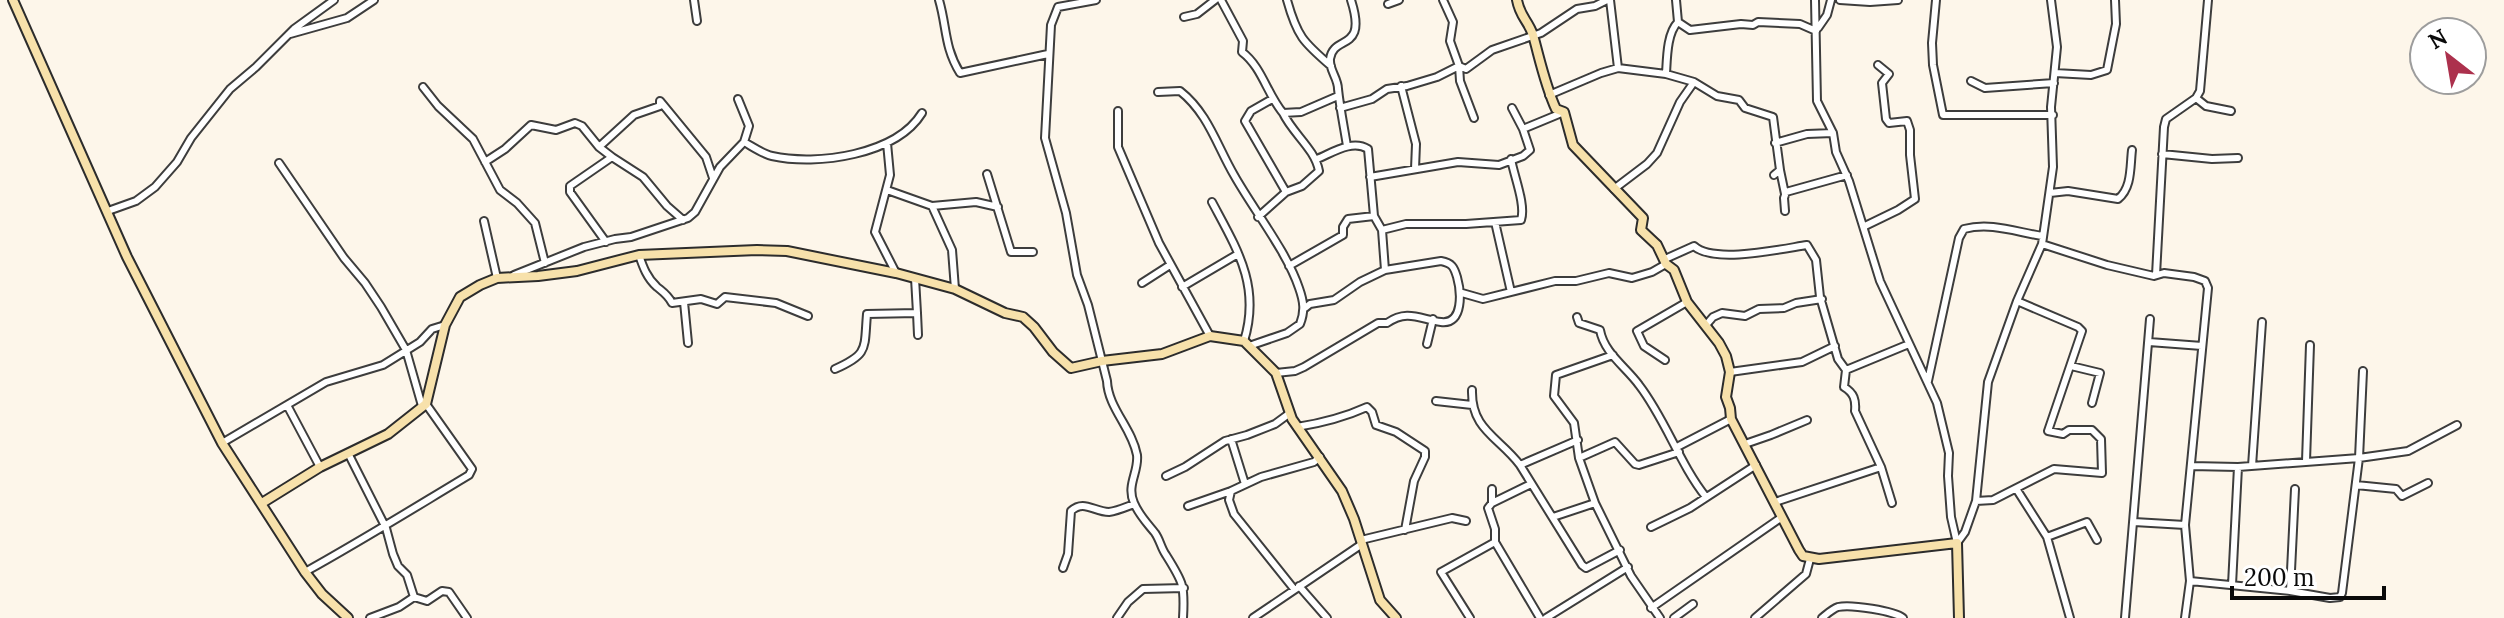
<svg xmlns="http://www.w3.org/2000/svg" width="2504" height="618" font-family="Lora,serif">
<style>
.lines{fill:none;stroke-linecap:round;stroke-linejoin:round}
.street-casing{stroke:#3d3d3d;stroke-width:10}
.secondary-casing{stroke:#2c2c2c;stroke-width:12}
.street{stroke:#fff;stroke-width:6}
.secondary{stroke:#f7e1ab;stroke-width:8}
</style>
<rect width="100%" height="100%" fill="#fdf6ea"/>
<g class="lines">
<g class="street-casing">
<path id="street" d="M694,0L697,21
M939,0C947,27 944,47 960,73L1048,54
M1096,0L1058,7L1051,25L1045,138L1066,213L1077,275L1088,305L1107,381C1108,408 1132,428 1137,455C1139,472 1126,485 1134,503C1139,515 1147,523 1155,533C1160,540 1161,548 1166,555C1183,582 1185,585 1183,618
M1221,0L1243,41L1242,52C1262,67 1267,94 1283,113L1301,112L1338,96
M1287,0C1297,36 1303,42 1331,66
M1443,0L1453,22L1450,41L1459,66L1460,81L1474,118
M1610,0L1618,68
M1676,0L1678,22
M1815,0L1817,101L1833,133L1836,152L1849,181L1880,281L1937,403L1949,453L1948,476L1951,517L1957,543
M1840,0L1870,2L1898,0
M1936,0L1932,43L1933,65L1943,115H2053
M1388,4L1399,0
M1184,17L1197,14L1215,0
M1818,28L1827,15L1831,0
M290,34L347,18L374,0
M2055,73L2091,75L2107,70L2116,24L2115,0
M1666,74C1667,57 1667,33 1678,22L1690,30L1741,24L1753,25L1758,22L1800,24L1816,31
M1971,81L1985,88L2054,83
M1401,86L1416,144L1415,169
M423,87L438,106L473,139L500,190L517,203L535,223L545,263
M1158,92L1180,91C1208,113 1217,146 1234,175C1253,209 1287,252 1299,288C1304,302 1305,311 1300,324L1287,333L1249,346
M1549,95L1601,73L1618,68L1666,74L1694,82L1717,96L1739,100L1745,108L1773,117L1780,170L1774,175
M2196,98L2206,106L2231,111
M738,99L749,126L744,142
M1272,99L1251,111L1245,121L1286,192
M1340,108L1372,99L1387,89L1407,86L1437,77L1459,66L1466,69L1492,50L1541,33L1577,9L1595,6L1607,0
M1118,111V147L1159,243L1210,336
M1523,129L1564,112
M887,143L890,175L875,232L896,273
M1775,143L1807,134L1833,133
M1347,146C1344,127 1340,108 1338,89C1338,78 1329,70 1330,59C1333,34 1368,53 1351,0
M599,147L634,115L660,106V101L706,157L713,178
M2162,154L2212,159L2238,158
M1317,159C1332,153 1352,139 1368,149L1374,216L1382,230L1385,270
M485,162L505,149L531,125L556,130L575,123L582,126L599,147L612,157L643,177L667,206L683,220
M279,163L344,258L365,283L381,307L406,350L422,406
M1780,170L1785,194
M987,174L1011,252H1033
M1370,177L1458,162L1499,165L1523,156L1530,150L1523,129L1512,108
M1614,189L1647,164L1657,153L1680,102L1694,82
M887,190L932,206
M2050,193L2068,191L2118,199C2132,188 2130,167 2132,150
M1212,202C1237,249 1261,286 1244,341
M108,211L136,201L155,187L177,162L191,138L230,89L256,67L294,29L334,0
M1785,211L1784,198L1786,192L1847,175
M1258,217L1286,192L1302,186L1319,171C1315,149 1293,134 1283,113
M484,221L497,278
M1495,222L1511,292
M1865,226L1898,210L1915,199L1910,155V130L1907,121L1889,123L1886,119L1882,83L1889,74L1878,65
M1382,230L1406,224H1466L1521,220C1526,205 1514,176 1511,159
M606,242L570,192V186L612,157
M2042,244L2107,265L2154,276L2164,273L2194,277L2205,281L2208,288L2185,525L2190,581L2185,618
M639,255C643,267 647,278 657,287C663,292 668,295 672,303L701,299L717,304L725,297L776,303L808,316
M1665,259L1694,246C1713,264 1781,249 1807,245L1816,260L1820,297L1838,359L1846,370L1844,387C1854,393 1856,400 1855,411L1881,467L1892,503
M1289,266L1343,235V227L1348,219L1374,216
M514,275L584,247L615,239L631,237L688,218L695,212L720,167L744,142C753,147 763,154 772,156C817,166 896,155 922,113
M2156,275L2164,127L2166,119L2196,98L2200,91L2208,0
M1142,283L1170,265
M1182,287L1238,254
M955,289L952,250L932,206L976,202L998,207
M1462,293L1483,299L1555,281H1576L1609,273L1632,278L1652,272L1666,264
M684,302L688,343
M917,313L918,335
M1577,317L1579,323L1600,330C1604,353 1626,367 1639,385C1666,420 1679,463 1706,497
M1706,325L1713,317L1722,313L1745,316L1759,309L1784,308L1796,303L1822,299
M2149,342L2202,346
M1427,344L1433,319
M1613,355L1556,375L1554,396L1574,423L1579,458L1595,503L1631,576L1660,618
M1665,360L1644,346L1637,331L1687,302
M2071,366L2100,373L2092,403
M835,369C869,354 864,349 867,314L917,313L915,278
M1846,370L1909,344
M1730,372L1802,362L1835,346
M1276,373L1295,371L1304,367L1378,323H1387C1407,309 1420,319 1441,322C1464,325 1461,291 1457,277C1454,267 1452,263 1441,261L1385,270L1360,282L1334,300L1310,304L1305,308
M1928,381L1959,238L1964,229C1991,222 2016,232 2042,236
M1472,390C1471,430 1499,437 1520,465L1582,565L1586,568L1620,550
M1436,401L1472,405
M287,405L320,467
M1297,427C1322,423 1345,417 1367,407L1372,412L1376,425L1396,432L1425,451V457L1414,481L1405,530
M1231,439L1245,484
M222,443L326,382L383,365L420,342L432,329L445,325
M1745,444L1771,435L1807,420
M1677,447L1731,419
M348,453L386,528L393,554L398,566L407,575L414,597L399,607L370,618
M1579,458L1615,442L1635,464L1639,465L1679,452
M2306,461L2310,345
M1520,465L1578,440
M2191,466L2238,467L2359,458L2408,451L2457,425
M2252,466L2262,322
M1166,476L1185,467L1225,441L1247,435L1275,424L1290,413
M1531,484L1492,503L1488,508L1495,529V542L1540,618
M2356,485L2396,489L2402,496L2428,483
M1492,489V503
M2017,490L2047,537L2070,618
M1231,491L1229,500L1234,514L1294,589
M1976,501L1993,500L2054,469L2102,473L2101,439L2092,430H2069L2063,434L2048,431L2082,331L2078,327L2017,301
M1775,502L1881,467
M1188,506L1231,491L1261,477L1314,462L1320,457
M1553,517L1595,503
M2134,522L2185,525
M1651,527L1690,508L1756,465
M2047,537L2087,522L2097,540
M1361,540L1452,518L1466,521
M1957,543L1965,532L1976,501L1988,382L2017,301L2042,244L2053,167L2051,107L2057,47L2051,0
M1063,568L1068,554L1071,511C1084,499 1094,512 1109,512C1117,511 1126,507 1134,504
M305,572C361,541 414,508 469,475L472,469L426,404
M2190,581L2290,591L2330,598L2340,597L2342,593L2359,458L2363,371
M2232,585L2238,467
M1299,586L1327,618
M2290,591L2295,489
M414,597L427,601L442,591L449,592L467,618
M1651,608L1782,517
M1117,618L1128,602L1143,589L1184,588
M1253,618L1362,544
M1470,618L1441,572L1495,542
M1546,618L1628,567
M1674,618L1693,604
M1755,618L1806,574L1810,559
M1822,618C1827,614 1832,609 1838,607C1851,604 1894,611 1903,618
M2125,618L2150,319"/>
</g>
<g class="secondary-casing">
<path id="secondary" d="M13,0L127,257L222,443L305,572L322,594L348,618
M1517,0C1520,17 1528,20 1533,35C1540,60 1545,85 1556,109L1564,112L1573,145L1643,218L1641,230L1657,245L1666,264L1674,270L1687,302L1719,343L1726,356L1730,372L1726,397L1730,408L1731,419L1799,550L1803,556L1819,559L1957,543L1959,618
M262,503L320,467L388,434L426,404L445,325L460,297L480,285L497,278L538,276L577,271L639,255L757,250L787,251L896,273L955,289L1005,313L1023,317L1034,327L1053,352L1071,368L1102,361L1162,354L1210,336L1244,341L1276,373L1292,419L1342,491L1354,519L1380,600L1396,618"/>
</g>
<use href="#street" class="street"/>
<use href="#secondary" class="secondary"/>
</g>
<g transform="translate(2448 56) rotate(329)"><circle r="38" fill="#ffffff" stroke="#9d9d9d" stroke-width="2"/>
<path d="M0-6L14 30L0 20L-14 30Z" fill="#ac314d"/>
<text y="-12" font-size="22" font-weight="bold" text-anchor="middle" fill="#0a0a0a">N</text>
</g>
<path d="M2232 586v12h152v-12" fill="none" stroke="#0a0a0a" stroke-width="4"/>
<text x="2244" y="586" font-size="24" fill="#0a0a0a" stroke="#ffffff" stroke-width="6" paint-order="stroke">200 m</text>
</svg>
